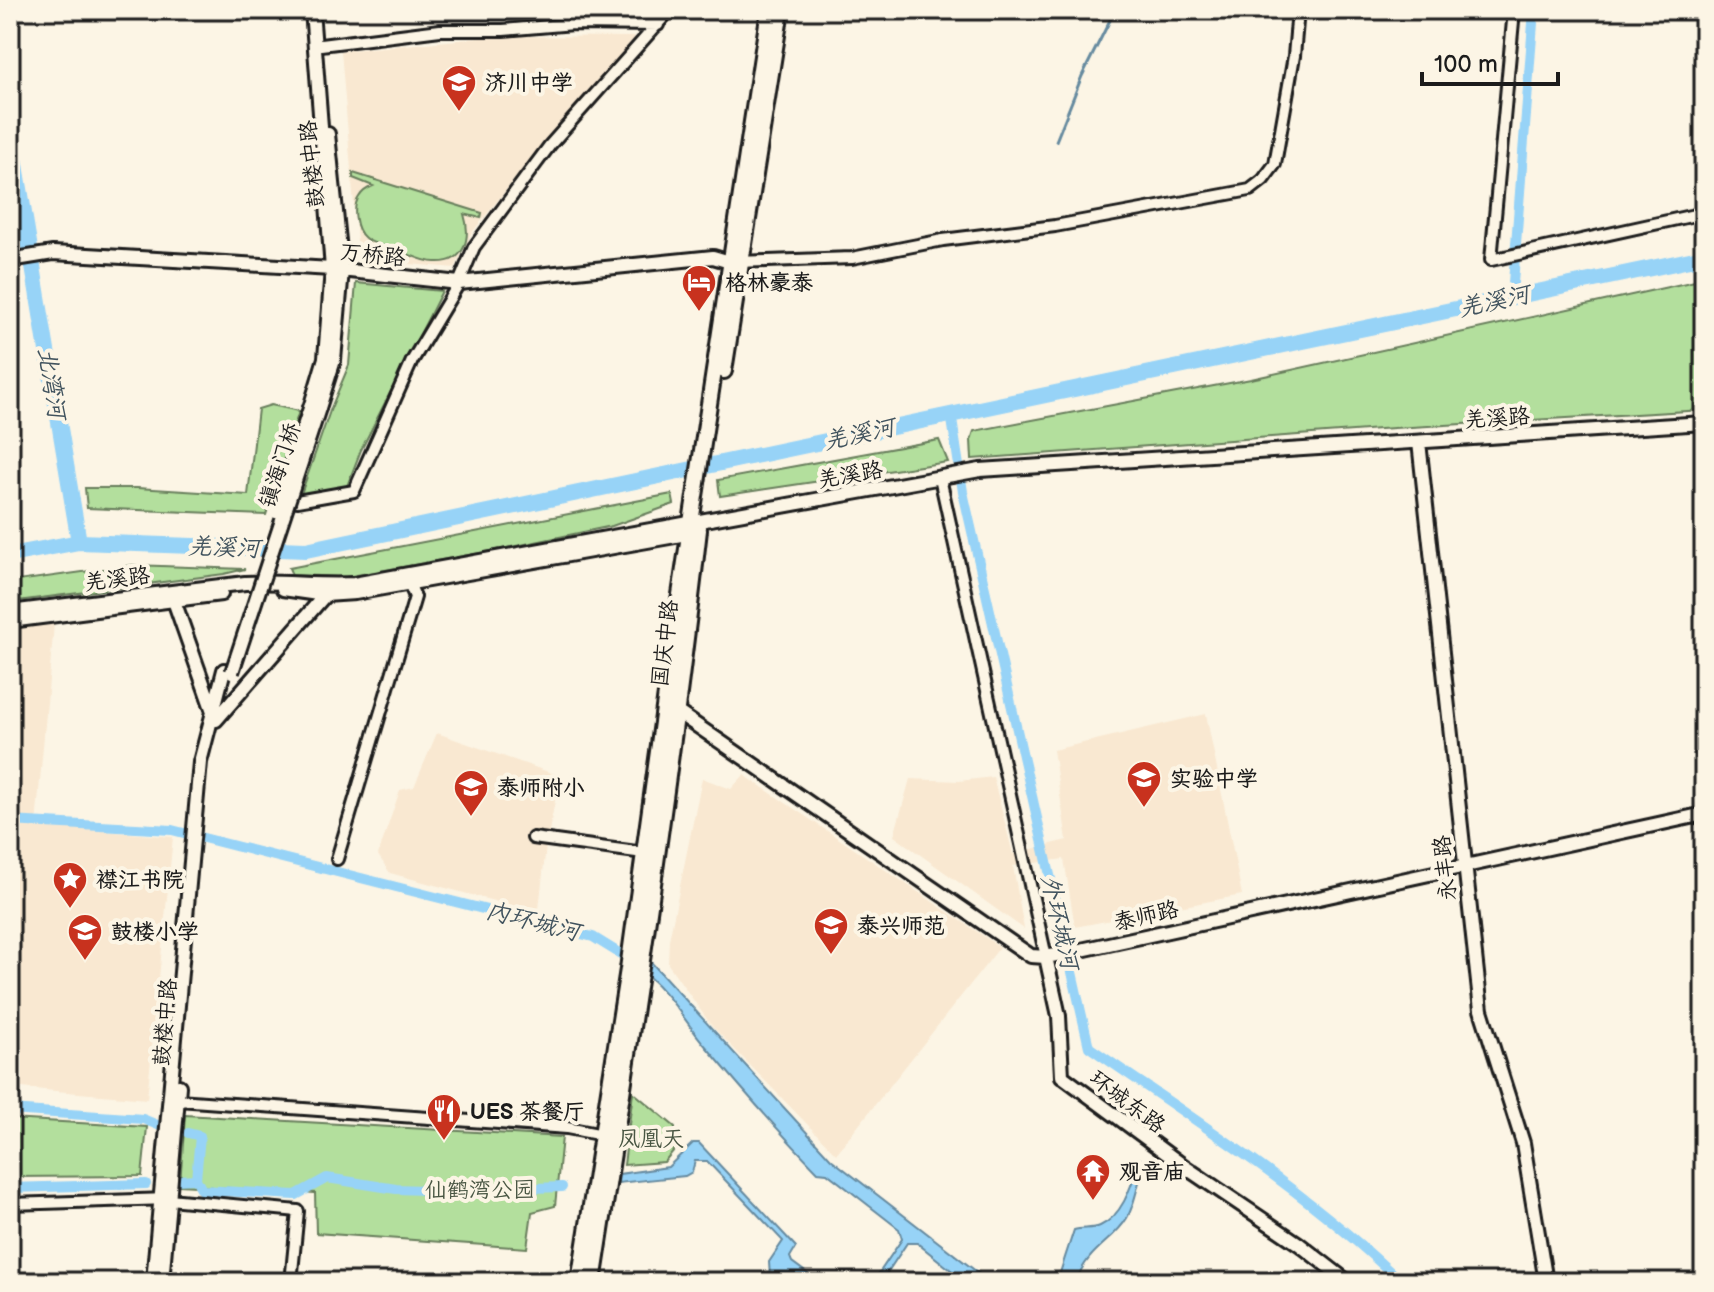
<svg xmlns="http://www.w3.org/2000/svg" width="1714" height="1292" font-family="'Balsamiq Sans','LXGW WenKai TC',sans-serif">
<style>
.built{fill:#f9e8d1}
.green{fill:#b3df9d;stroke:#687e5c;stroke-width:2}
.water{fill:#97d3f7;stroke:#668a9f;stroke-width:2}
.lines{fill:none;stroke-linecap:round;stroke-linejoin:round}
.stream{stroke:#668a9f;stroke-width:3}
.canal{stroke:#97d3f7;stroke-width:10}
.river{stroke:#97d3f7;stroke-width:16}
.minor-casing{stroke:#1c1c1c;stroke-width:16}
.tertiary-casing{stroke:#1c1c1c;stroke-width:18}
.secondary-casing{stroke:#1c1c1c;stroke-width:20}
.minor{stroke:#fcf5e5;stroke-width:10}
.tertiary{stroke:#fcf5e5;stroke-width:12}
.secondary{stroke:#fcf5e5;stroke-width:14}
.tertiary-bridge-casing{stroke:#1c1c1c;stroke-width:18;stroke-linecap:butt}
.tertiary-bridge{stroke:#fcf5e5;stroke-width:12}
.labels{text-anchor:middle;stroke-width:8;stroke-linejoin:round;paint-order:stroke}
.poi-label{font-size:22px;font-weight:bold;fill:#1c1c1c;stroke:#fcf5e5;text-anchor:start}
.street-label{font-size:22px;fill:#1c1c1c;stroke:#fcf5e5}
.park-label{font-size:22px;fill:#495643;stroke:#fcf5e5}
.water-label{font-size:24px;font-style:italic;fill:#41535e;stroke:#fcf5e5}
</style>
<rect width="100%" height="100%" fill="#fcf5e5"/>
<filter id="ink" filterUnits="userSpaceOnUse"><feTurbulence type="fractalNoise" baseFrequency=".0125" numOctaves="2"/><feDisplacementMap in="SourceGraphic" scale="16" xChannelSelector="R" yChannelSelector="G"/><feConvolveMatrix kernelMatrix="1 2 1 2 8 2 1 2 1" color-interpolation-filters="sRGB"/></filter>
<g filter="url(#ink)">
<path class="built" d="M501,36L636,37L518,175L471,234L455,268L364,260L358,253L341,51Z
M1698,441H1704V796L1695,586Z
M54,624L36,825L173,837L147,1099L10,1087V627Z
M1206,714L1242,895L1075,927L1064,859L1013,866L1024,929L894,836L910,779L959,781L993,777L1013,854L1067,840L1053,750Z
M437,733L560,776L546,846L539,909L527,910L390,873L378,855L400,790L414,787Z
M744,775L1000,947L836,1154L711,1025L668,964L669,940L702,778L731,789Z"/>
<path class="green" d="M353,173L482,213L481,218L464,214C471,237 466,264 435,262C424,262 411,255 400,251C389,247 373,245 365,238C355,230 352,207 359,197C362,192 368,188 373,186L353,178Z
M1704,279V410L1394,428L972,459L971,440L974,431L1251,379Z
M356,283L442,291L361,450L347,486L301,494L331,408L349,365Z
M271,405L299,411L266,515L87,508L85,488H137L248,495L258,409Z
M939,440L948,462L720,496L718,480Z
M672,494L674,504L612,526L497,550L346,577L292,575L289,568Z
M133,565L245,569L224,574L10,602V582Z
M633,1092L675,1127L674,1150L664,1162L624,1165Z
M185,1115L562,1137L555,1206L532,1212L527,1248L316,1233L315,1193L180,1185Z
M10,1119L147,1127L142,1176L10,1177Z"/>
<path class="water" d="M650,961L831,1159L990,1282H966L917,1243H907L881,1282H873L902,1239L899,1229L827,1173L818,1172C778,1131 740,1087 703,1043C684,1020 671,996 648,976Z
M693,1143H699L796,1247L790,1257L792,1262L819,1282C803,1282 784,1285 770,1277L769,1262L783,1241L707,1161H695L692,1172L685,1176L618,1183L619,1174L668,1167Z
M1140,1159L1144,1162C1139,1179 1136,1202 1127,1218C1114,1241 1087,1249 1076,1282H1057L1074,1230C1082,1227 1091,1230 1100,1226C1124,1215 1132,1183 1140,1159Z"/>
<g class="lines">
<path class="stream" d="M1056,141L1082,76L1115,10"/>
<path class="canal" d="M1512,296L1534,10
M951,413L963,492L1089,1047C1196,1121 1307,1191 1401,1282
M10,821L172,830L593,937L632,961
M10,1110L143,1119L160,1126
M188,1133L200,1136L196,1179L202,1190L296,1195L327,1178L396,1189L451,1191L562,1187
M177,1180L196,1179
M10,1188L146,1184"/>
<path class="river" d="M10,129L79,542
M10,555L79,542L306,550L1704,257"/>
<g class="minor-casing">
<path id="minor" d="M1514,10L1491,260L1704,213
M321,45L440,30H503L574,24L658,25
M736,262L852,258L943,240L1055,226L1250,190L1263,180L1275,164L1294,56L1298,10
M940,478L1046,957
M297,501L354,491L412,361L459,283L474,247L550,145L670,10
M533,838L644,853
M337,859L415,597L406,576
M178,1100L567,1128L603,1135
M10,1204L169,1199L298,1211L291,1282"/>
</g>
<g class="tertiary-casing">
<path id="tertiary" d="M10,260L53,253L332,269L459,283L713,257L730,262
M310,408L325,358L332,269L312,10
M319,408L334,360L342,270L328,134
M1419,442L1481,1010L1523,1143L1546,1282
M283,589L325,595L355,593L698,532
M172,595L216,720L325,595V592
M10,612L245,583C282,581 317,586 354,584L980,470L1704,423
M10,621L221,594
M670,707L1031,956L1046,957L1081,950L1704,814
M1046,957L1059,1016L1062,1076L1185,1167L1299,1244L1348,1282
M153,1282L200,762L224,670
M162,1282L179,1086"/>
</g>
<g class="secondary-casing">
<path id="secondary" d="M724,371L781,10
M579,1282L628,969L676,621L769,10
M593,1282C632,1032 670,782 699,530"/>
</g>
<use href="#minor" class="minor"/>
<use href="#tertiary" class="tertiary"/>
<use href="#secondary" class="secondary"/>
<g class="tertiary-bridge-casing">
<path id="tertiary-bridge" d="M276,512L310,408
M232,672L319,408"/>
</g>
<use href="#tertiary-bridge" class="tertiary-bridge"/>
</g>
</g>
<defs>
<g id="school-pin" transform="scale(1.8)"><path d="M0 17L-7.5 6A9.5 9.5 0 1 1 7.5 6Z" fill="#c8321e" stroke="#fcf5e5"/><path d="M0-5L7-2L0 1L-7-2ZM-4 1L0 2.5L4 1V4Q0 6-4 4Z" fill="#fff"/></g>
<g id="hotel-pin" transform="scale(1.8)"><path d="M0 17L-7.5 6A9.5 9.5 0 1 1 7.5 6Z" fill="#c8321e" stroke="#fcf5e5"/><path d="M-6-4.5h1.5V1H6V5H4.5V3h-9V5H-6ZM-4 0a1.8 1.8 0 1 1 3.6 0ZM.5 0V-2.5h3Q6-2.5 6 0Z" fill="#fff"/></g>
<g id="sight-pin" transform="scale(1.8)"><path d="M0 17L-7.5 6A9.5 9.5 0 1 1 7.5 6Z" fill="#c8321e" stroke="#fcf5e5"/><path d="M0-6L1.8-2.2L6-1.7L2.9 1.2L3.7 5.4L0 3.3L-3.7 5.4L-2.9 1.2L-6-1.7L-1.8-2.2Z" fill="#fff"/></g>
<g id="restaurant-pin" transform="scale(1.8)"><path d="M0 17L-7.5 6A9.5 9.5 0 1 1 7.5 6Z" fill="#c8321e" stroke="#fcf5e5"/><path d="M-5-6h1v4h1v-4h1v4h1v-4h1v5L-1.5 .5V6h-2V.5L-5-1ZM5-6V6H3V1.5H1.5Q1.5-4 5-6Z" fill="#fff"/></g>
<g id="temple-pin" transform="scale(1.8)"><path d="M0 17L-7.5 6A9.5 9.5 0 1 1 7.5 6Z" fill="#c8321e" stroke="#fcf5e5"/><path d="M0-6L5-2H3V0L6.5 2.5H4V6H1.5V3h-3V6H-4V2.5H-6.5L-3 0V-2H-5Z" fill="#fff"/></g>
</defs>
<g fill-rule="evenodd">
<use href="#school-pin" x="459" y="82"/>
<use href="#hotel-pin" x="699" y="282"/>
<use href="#school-pin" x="1144" y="778"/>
<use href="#school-pin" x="471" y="787"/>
<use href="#sight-pin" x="70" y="879"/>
<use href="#school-pin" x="831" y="925"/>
<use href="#school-pin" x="85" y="931"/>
<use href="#restaurant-pin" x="444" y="1111"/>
<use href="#temple-pin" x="1093" y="1171"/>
</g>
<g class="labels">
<g class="poi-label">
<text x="485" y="90">济川中学</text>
<text x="725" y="290">格林豪泰</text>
<text x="1170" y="786">实验中学</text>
<text x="497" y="795">泰师附小</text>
<text x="96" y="887">襟江书院</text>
<text x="857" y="933">泰兴师范</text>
<text x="111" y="939">鼓楼小学</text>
<text x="470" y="1119">UES 茶餐厅</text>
<text x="1119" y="1179">观音庙</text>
</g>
<g class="street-label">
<text transform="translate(311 164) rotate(-96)" y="8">鼓楼中路</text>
<text transform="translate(373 254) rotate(6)" y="8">万桥路</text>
<text transform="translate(1497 417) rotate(-4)" y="8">羌溪路</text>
<text transform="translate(279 465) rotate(-72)" y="8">镇海门桥</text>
<text transform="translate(850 474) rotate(-10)" y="8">羌溪路</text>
<text transform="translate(117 578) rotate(-7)" y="8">羌溪路</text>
<text transform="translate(664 643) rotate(-83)" y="8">国庆中路</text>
<text transform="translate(1444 868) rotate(-96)" y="8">永丰路</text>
<text transform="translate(1146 915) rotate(-13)" y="8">泰师路</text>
<text transform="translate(164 1022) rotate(-85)" y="8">鼓楼中路</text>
<text transform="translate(1128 1101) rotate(37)" y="8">环城东路</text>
</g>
<g class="park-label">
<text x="651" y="1146">凤凰天</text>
<text x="480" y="1197">仙鹤湾公园</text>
</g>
<g class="water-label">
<text transform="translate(1494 301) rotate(-12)" y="8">羌溪河</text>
<text transform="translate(52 383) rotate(81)" y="8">北湾河</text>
<text transform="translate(859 434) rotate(-12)" y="8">羌溪河</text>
<text transform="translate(224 547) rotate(2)" y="8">羌溪河</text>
<text transform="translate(533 921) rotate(14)" y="8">内环城河</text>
<text transform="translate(1060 922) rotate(77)" y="8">外环城河</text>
</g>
</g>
<rect width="1714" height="1292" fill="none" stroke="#fcf5e5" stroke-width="40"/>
<rect x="20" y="20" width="1674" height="1252" fill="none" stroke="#1c1c1c" stroke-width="3" filter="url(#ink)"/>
<path d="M1422 72v12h136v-12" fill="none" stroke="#1c1c1c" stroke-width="4"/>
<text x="1434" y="72" font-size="24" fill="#1c1c1c" stroke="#fcf5e5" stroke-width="6" paint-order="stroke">100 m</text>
</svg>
